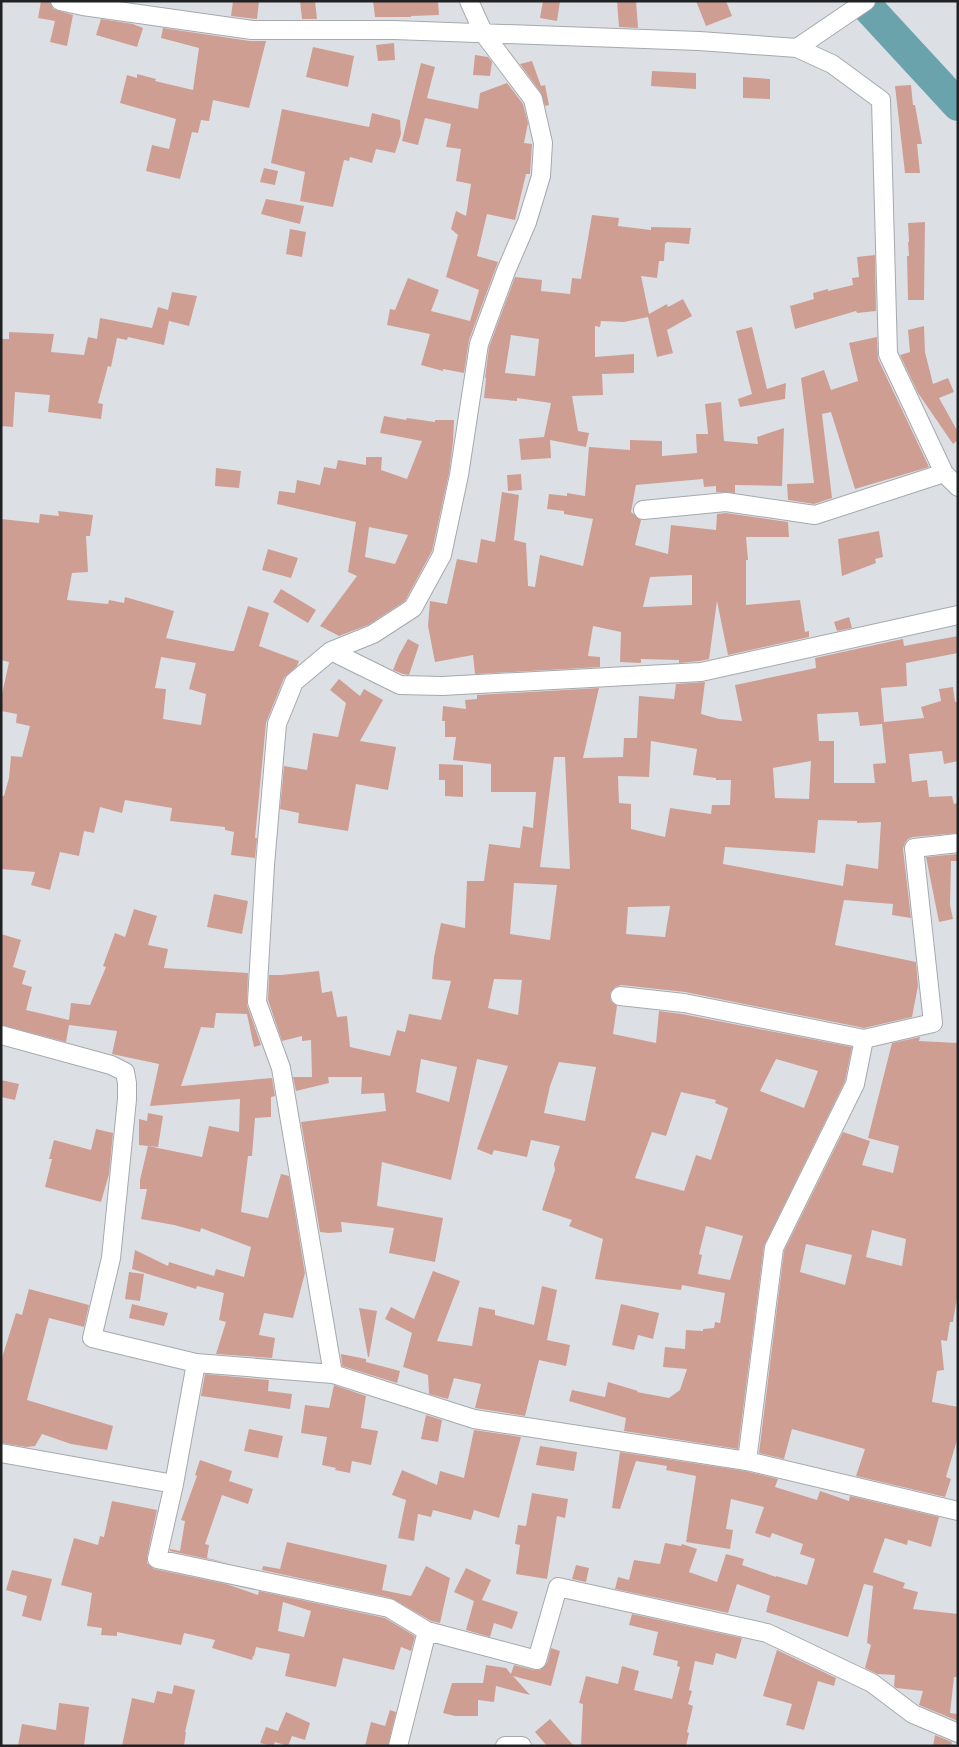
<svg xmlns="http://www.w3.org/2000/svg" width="959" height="1747" font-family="Jost,sans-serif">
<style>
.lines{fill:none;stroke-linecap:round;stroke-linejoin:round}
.river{stroke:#6aa3ab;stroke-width:32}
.building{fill:#cf9e93;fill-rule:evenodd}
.street-casing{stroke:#a5a9ad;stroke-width:20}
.street{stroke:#fff;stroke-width:18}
</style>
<rect width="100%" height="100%" fill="#dce0e5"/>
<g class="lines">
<path class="river" d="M862,1L958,105"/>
</g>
<path class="building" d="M41,1H50L53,9L73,15L67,46L50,42L55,21L38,18Z
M233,1H259L257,19L231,16Z
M300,1H315L317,19H302Z
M373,1H438L439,15L411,16V17H375Z
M543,1H560L557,21L540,18Z
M617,1H636L638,28L619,27Z
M696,1H726L732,16L706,26Z
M101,19L133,24L143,28L137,47L96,35Z
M163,28L250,41H266L249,108L213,100L209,121L201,120L198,133L192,132L180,179L146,171L152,145L169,149L176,119L120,103L127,75L137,78V74L156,79L155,81L193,90L199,48L161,38Z
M394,43L395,60L378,61L376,45Z
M313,47L354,56L348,87L306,77Z
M475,55L488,57L492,62L490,76L473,75Z
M532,61L541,86L545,85L549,105L545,106L541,93L520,64Z
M421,63L435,67L427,98L478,109L480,93L507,83L523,104L528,123L524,143L532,144L530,174H526L515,220L487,214L477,256L498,262L469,340L464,373L443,369V371L421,365L430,334L387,325L390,309L395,310L408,278L439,290L431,311L470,321L479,290L446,277L458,235L451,229L456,211L466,216L471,184L456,181L461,149L446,147L451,124L425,118L418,145L402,141Z
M652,71L696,73V89L651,86Z
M743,77L770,79V99L743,98Z
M911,85L913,105H915L922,144H917L920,173H905L895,86Z
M282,109L369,127L372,113L400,120L401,134L395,153L376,149L372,163L350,157L349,161L344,160L333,207L300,201L305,172L271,163Z
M264,168L278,171L275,185L260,182Z
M266,199L304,206L300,224L261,214Z
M592,215L619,218L618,226L651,230V227L691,228L689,244L667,242L665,244L664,261H659L657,278L641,276L649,314L667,304L668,307L683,299L692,316L667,330L673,353L657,357L648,317L624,322L601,321L600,327L595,326V357L634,354V373L602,374L603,395L572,396L578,431L589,433L586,447L550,440L551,458L521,460L519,439L544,437L551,403L517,398V401L484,398L486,378H485L489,347L515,277L542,280L541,291L570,294L572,278L581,279ZM511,335L539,339L535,376L505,373Z
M925,222L924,300H908L907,256H909L908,242H909L908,223Z
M290,229L306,232L302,257L286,254Z
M875,255L876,311L857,313L856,311L795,329L790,306L814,299L813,293L828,289V291L853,285L852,278L859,277L857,257Z
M172,292L197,296L189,326L169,321L164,345L128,337L127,340L117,338L111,367L108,366L98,403L103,404L101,419L48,412L50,395L15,392L13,427L1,426V339H9V332L54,334L51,352L84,355L88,337L97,339L100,318L152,328L158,307L168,310Z
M924,326L925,352L933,384L948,378L954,392L939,398L958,432V440L953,444L918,393L900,355L910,352L908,330Z
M752,327L767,389L786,383L785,399L740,407L738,399L752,394L736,331Z
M877,337L878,359L929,467L855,489L831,412L822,414L832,498L814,504L788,500L787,484L814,483L801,378L824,370L831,390L858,381L849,343Z
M721,402L724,441L758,444L757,437L784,428L782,486L735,485V493L716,492V486L704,487L703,479L636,485L631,512L641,520L635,545L668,554L671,525L716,530L717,514L726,513L788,522L789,537H746L748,560H746V605L800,600L805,632L809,631V637L728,655L717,601L709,659L700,661L679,663V660L641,659V663L620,662L621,632L593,626L588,656L600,657V667L475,674L473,655L435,662L428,626L430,601L447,604L457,559L477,563L481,539L495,542L502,492L519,495L514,540L526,543L528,586L535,587L540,555L583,566L593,519L564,514V511L547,509L549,494L567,496V493L585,496L589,447L630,450V440L662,441V456L697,453L696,434H708L705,404ZM692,575V605L643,607L650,577Z
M384,416L406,420L407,418L435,422V420H454L453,442L449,473L432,551L405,601L368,625L339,636L320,626L357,576L348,572L356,522L277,504L279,491L295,493L297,480L320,485L324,467L336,469L338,460L366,465V457H382L381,470L407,479L422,441L380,433ZM369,527L408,535L395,564L365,557Z
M216,468L241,471L239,488L215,486Z
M521,474L522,490L508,491L507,475Z
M58,511L93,515L90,536H86L88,572L72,573L67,600L108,604L109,600L124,603L125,597L174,611L166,638L230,651H234L248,606L269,613L259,646L299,661L297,666L284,678L266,723L255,838H257L255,858L231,855L234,832L225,830V827L170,821L172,808L125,800L122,813L100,807L94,833L84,831L79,856L60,852L50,890L31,885L35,872L1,869V796H4L9,778L11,756L22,757L30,726L16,723L17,714L1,711V699L9,662L1,660V519L39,523L40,514L59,516ZM161,657L196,663L189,689L206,694L201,725L163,719L166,689L155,688Z
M879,531L883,557L875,559L876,563L842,576L838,539Z
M268,549L298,558L291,578L262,570Z
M281,589L316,610L308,623L273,602Z
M849,617L852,628L837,631L834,622Z
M958,636V653L906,663L907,686L881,688L884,722L924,718L921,707L941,701L939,689L953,687L955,702H958V761L944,764L942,751L909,754L912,782L927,780L929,797L952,796L954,804L958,803V833L913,837L908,839L905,843L903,849L911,918L892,915L893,904L844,900L835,945L916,962L918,986L912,1017L864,1028L685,992L621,985L615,987L610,994L611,1001L617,1006L613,1034L656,1043L659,1011L682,1014L852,1047L845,1081L764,1246L738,1449L624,1431L626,1418L569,1401L572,1390L605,1397L608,1382L638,1391L637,1392L669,1398L680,1390L687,1369L663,1367L665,1347L685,1349L686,1330L703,1331V1329L714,1328L715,1322L720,1323L725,1293L682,1285L681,1290L595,1279L603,1239L569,1226L572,1220L542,1210L555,1170L554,1164L560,1146L531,1140L527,1157L494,1150L492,1155L477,1149L508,1066L477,1059L451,1180L382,1162L377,1206L443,1218L435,1262L389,1253L394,1228L341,1222L342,1232L329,1233L320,1232L301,1122L386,1111L384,1093L361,1094L362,1077H328L329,1083L296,1091L293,1077H312L311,1040L302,1041V1036L282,1041L268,1000L269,975H281L319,971L322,993L332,991L337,1017L347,1016L350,1047L390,1056L397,1030L405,1032L409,1014L441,1020L451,981L432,979L434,957L441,923L465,928L467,881H484L489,844L520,848L523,826L533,828L536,792H491V764L453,760L456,737H445V721H442L443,706L466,709L465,700L477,699V695L599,688L583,758L623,757L624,738H637L639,696L674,699L676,684L705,682L701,714L719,719L742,721L735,685L816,668L815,658L893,641L903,639L904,646ZM858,712L860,726L882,724L886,763L873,764L875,783H834V741H819L817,714ZM651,741L697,749L693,775L716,778V780H731L730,805H712L711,814L670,808L665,837L631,829V804L619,803L618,776L649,777ZM554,757H565L570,869L540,867ZM811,761L809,799L775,798L773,768ZM818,820L857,821V823L881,822L878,869L846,864L843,886L723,864L725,847L815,853ZM514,883L557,885L550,940L510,934ZM670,906L665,937L626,934L628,907ZM494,979L522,980L518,1015L488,1008ZM421,1059L457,1067L449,1102L416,1092ZM776,1059L818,1071L804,1108L760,1091ZM559,1062L596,1067L585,1121L544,1113L550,1086ZM681,1092L716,1100L715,1103L728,1108L711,1160L696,1155L684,1191L635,1178L652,1132L666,1136ZM706,1226L743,1236L730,1280L698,1274L702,1255L699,1254Z
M408,639L419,645L409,675L403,674L393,670L399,655Z
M339,679L360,696L364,689L383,700L360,741L396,747L388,790L356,784L348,831L298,823L299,813L280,809L284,766L307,770L313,733L338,737L346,703L330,690Z
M439,764L463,765V797L445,796V780H439Z
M958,854V861H951L950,905L953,919L939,922L926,857Z
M214,894L248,901L242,934L207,927Z
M134,909L157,916L148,945L168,949L164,968L248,973L247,1005L261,1045L254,1047L247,1014L216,1013L214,1028L201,1027L181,1086L272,1078L275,1096L271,1097V1117L255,1118L252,1156H248L241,1212L268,1218L281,1174L289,1176L305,1273L293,1318L264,1313L259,1335L275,1338L272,1358L216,1354L226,1322L219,1320L224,1293L197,1286L196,1289L132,1269L135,1250L168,1266L169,1262L214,1276L216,1269L244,1277L251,1247L201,1228L200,1232L174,1225L141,1219L147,1189H140V1180L148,1146L202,1157L209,1126L239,1132L240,1099L150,1106L159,1064L112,1054L117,1031L69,1025L66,1042L1,1025V934L21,940L13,967L26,971L22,984L32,987L26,1010L69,1020L71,1003L90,1005L106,967L103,966L115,933L125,937Z
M920,1037L919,1041L958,1043V1291L953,1322H950L947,1341L941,1340L944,1370L937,1371L932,1402L958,1407V1437L946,1477L951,1479L945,1497L856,1476L865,1449L792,1429L784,1459L759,1453L784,1251L843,1132L870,1141L862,1165L893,1173L899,1146L868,1138L892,1043ZM872,1230L906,1239L902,1266L866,1257ZM806,1244L852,1255L845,1285L800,1272Z
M1,1080L19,1084L15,1100L1,1097Z
M148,1113L163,1116L158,1147L139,1145V1119L147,1121Z
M96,1129L113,1133L109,1174L101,1202L45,1187L52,1159H49L54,1140L91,1150Z
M433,1271L460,1281L437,1341L472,1346L479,1307L495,1310V1315L534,1325L542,1286L557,1290L547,1340L570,1345L566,1366L539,1360L525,1416L475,1408L481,1384L454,1378L448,1399L429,1394L428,1375L403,1367L412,1333L385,1319L391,1307L414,1319Z
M129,1272L144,1274L140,1301L125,1299Z
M29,1289L89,1305L84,1327L49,1318L27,1400L113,1426L107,1450L71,1444L42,1434L35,1446L26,1447L1,1443V1361L16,1313L22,1315Z
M132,1304L168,1313L164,1326L129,1318Z
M621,1304L659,1313L653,1339L638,1335L634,1350L612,1345Z
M359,1308L377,1311L369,1357H368Z
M341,1354L366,1359V1362L400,1371L397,1383L342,1366Z
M205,1374L269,1380L268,1391L292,1394L290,1409L201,1396Z
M334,1385L366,1396L361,1428L378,1431L371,1465L352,1461L350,1473L335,1470L336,1468L322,1465L327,1437L301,1433L305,1405L329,1408Z
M426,1415L442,1420L438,1442L421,1439Z
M249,1429L283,1436L278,1458L244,1451Z
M474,1430L521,1437L499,1518L474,1510L471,1520L433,1510L431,1517L418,1514L414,1541L398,1538L406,1500L392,1495L402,1470L437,1485L440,1471L464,1478Z
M540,1446L577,1452L574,1471L536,1465Z
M620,1452L745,1471L778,1479L775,1487L817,1500L820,1491L849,1501L850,1496L939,1517L931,1547L908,1540L907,1545L885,1538L873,1572L905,1583L903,1588L918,1592L913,1609L958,1614V1677H954L950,1713L958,1714V1721L919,1705L923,1691L896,1688L894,1686L895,1675L877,1674L865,1668L871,1645L867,1643L873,1586L864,1584L848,1637L766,1612L770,1596L737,1584L728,1613L615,1589L618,1577L629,1580L634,1560L660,1564L665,1543L681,1546L682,1544L697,1549L689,1572L717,1582L726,1554L744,1559L742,1565L776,1577V1576L807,1585L815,1559L800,1554L803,1544L772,1533L770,1538L755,1533L764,1507L731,1499L726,1529L733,1530L730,1549L686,1542L696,1476L666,1470L667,1466L636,1461L620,1509L612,1508Z
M200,1460L232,1471L229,1481L253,1489L248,1504L222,1495L205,1544L209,1545L207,1558L231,1564L170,1551V1549L180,1551L185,1521L181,1520L197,1476L195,1475Z
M532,1493L568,1499L565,1518L557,1516L547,1579L516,1574L520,1545L515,1544L518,1525L526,1526Z
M112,1501L157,1510L147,1557V1563L154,1569L226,1584L258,1595L259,1591L385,1618L415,1636L411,1651L401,1647L394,1670L343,1658L336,1687L285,1676L290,1654L256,1647L254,1656H253L252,1660L212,1648L215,1640L184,1633L181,1645L117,1632V1636L101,1635L102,1628L87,1626L92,1593L61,1585L74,1538L98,1545L100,1536L104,1537ZM283,1602L311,1611L304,1637L278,1631Z
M287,1542L387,1565L382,1590L411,1596L426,1566L450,1578L440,1623L431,1621L391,1598L262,1570L263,1566L280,1569Z
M576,1565L589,1568L586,1582L572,1579Z
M466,1568L491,1580L482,1600L518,1612L512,1629L494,1623L490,1637L466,1630L474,1601L454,1592Z
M12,1570L52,1579L41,1621L22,1616L27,1596L6,1590Z
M632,1614L742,1638L736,1659L716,1653L713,1665L695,1661L689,1690L692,1691L688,1704L693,1706L687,1732L689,1733L686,1746H581L583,1704L579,1703L586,1676L618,1684L622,1666L639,1671L634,1690L672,1699L680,1667L677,1666L678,1661L653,1655L658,1632L629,1625Z
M551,1648L560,1651L551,1686L513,1676L530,1695L496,1686L494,1702L478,1700V1716H455L443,1713L452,1683H483L486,1665L506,1668L511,1674L514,1665L534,1670H540L547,1663Z
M777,1650L836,1678L834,1686L818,1681L804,1730L786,1725L792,1704L763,1696Z
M174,1685L195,1690L185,1732H186L184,1746H122L132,1698L154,1703L157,1691L172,1694Z
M59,1703L89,1707L84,1746H18L22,1724L56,1730Z
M390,1710L396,1712L388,1746H365L371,1722L385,1726Z
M286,1712L310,1723L305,1740L292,1736L288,1746L275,1742L273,1746L260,1743L266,1727L278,1731Z
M550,1719L574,1746H547L535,1732Z
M935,1735L952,1742L951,1746H933Z"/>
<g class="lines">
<g class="street-casing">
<path id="street" d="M60,1L83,6L252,30H394L699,41L797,48L832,64L881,100L888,354L944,473L958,487
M469,1L484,34L533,99L543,143L541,176L527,222L506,271L479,344L459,475L442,555L413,608L373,634L331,651L294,682L277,724L265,865L257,1002L281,1068L333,1374L474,1419L747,1461L958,1511
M797,48L866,1
M643,510L726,502L815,515L944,473
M331,651L400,685L442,686L701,672L958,615
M620,996L684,1003L864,1039L855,1084L774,1248L747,1461
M1,1035L111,1065L125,1072L127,1083V1099L111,1258L92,1338L196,1363L333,1374
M864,1039L933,1023L914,848L958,843
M196,1363L174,1484L157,1559L389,1608L427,1631L398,1746
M1,1453L174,1484
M427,1631L537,1660L558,1587L767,1633L872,1683L913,1714L958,1733
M505,1746H522"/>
</g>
<use href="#street" class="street"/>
</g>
<rect width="959" height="1747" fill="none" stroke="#1f2123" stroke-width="5"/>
</svg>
